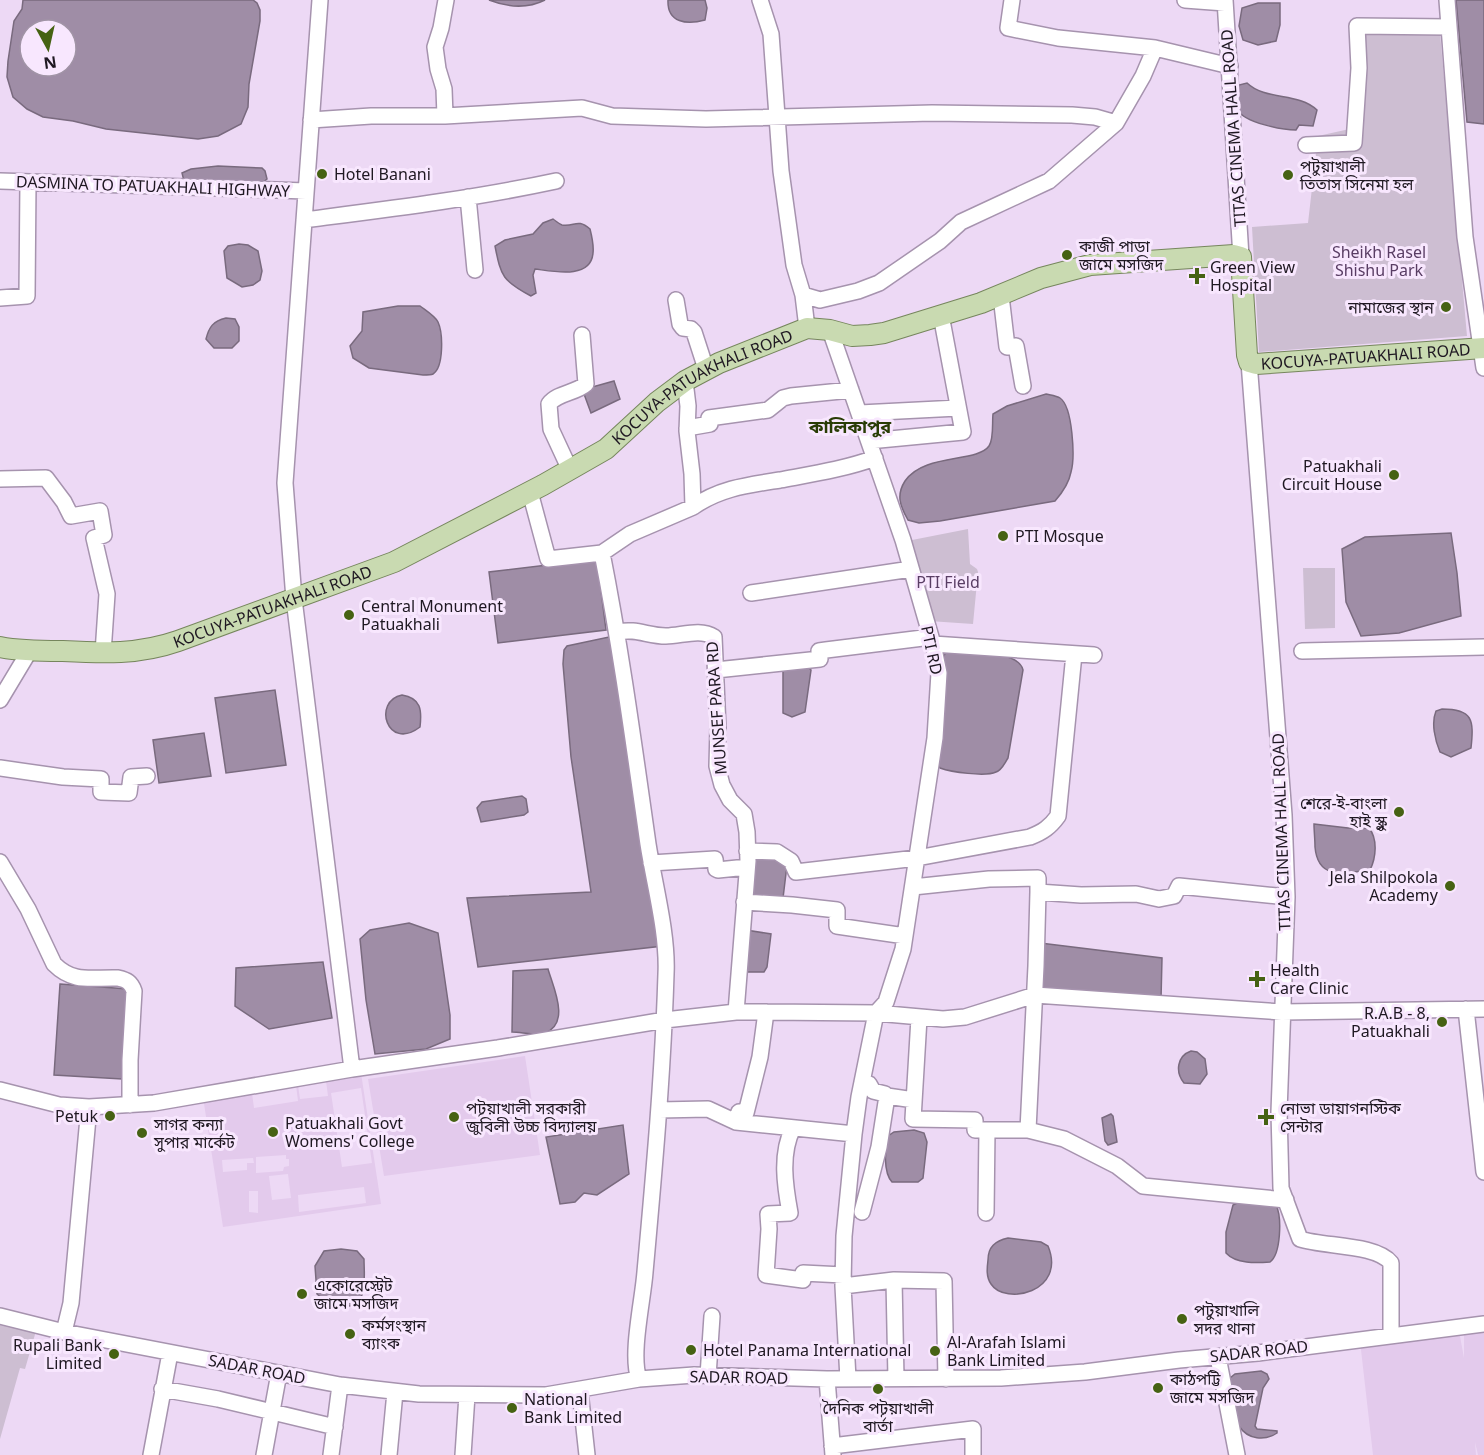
<svg xmlns="http://www.w3.org/2000/svg" width="1484" height="1455" font-family="'Noto Sans','Noto Sans Bengali',sans-serif">
<style>
.built{fill:#e3caec;fill-rule:evenodd}
.green{fill:#cdbed2}
.water{fill:#9f8da6;stroke:#796a7e;stroke-width:1.5;fill-rule:evenodd}
.lines{fill:none;stroke-linecap:round;stroke-linejoin:round}
.minor-casing{stroke:#a693ae;stroke-width:18}
.major-casing{stroke:#76865d;stroke-width:22}
.minor{stroke:#fff;stroke-width:15}
.major{stroke:#c9dab1;stroke-width:20}
.poi-dot{fill:#466213;stroke:#f8e7fe;stroke-width:2}
.labels{text-anchor:middle;stroke-width:6;stroke-linejoin:round;paint-order:stroke}
.street-label{font-size:16px;fill:#1f1822;stroke:#f8e7fe}
.poi-label{font-size:16px;fill:#1f1822;stroke:#f8e7fe;text-anchor:start}
.park-label{font-size:16px;fill:#593d64;stroke:#f8e7fe}
.neighbourhood-label{font-size:18px;font-weight:bold;fill:#293c05;stroke:#f8e7fe}
</style>
<rect width="100%" height="100%" fill="#edd9f5"/>
<path class="built" d="M525,1056L540,1155L384,1176L368,1079Z
M361,1073L381,1204L223,1227L203,1097ZM326,1081L328,1096L300,1099L298,1085ZM296,1085L298,1101L254,1108L252,1093ZM361,1088L372,1163L342,1167L331,1093ZM286,1155V1159H289V1166L284,1167L283,1171L256,1173V1157ZM253,1158L254,1163H247V1170L223,1172L222,1160ZM288,1174L291,1198L272,1200L269,1176ZM364,1187L366,1203L299,1212L298,1195ZM249,1191H258V1213L249,1212Z
M1484,1327V1455H1478L1475,1442L1476,1455H1373L1360,1341L1459,1331L1464,1358V1335Z"/>
<path class="green" d="M1362,32L1440,33L1467,336L1259,352L1252,227L1308,223L1318,136L1363,126Z
M968,529L970,564L977,569L978,572L973,624L929,621L907,541Z
M1303,568H1335V628L1305,629Z
M0,1321L36,1331L25,1369L20,1368L0,1439Z"/>
<path class="water" d="M23,0H253L257,3L260,10V21L249,84L248,107L241,124L218,136L198,139L106,129L73,121L43,117L27,109L13,97L7,77L8,61L14,21L22,9ZM30,30H66V66H30Z
M489,0H545C527,9 507,7 489,0Z
M668,0H705L707,8L705,20C687,25 667,23 668,0Z
M1456,0H1484V124L1467,122Z
M1258,3H1280V25L1276,41L1258,45L1243,40L1239,26L1242,8Z
M1247,83C1266,101 1298,92 1317,110L1313,126L1299,125L1296,130C1284,130 1244,123 1238,110C1235,103 1236,93 1235,86Z
M218,166L262,168L265,171L267,179L261,184L184,181L182,173L191,169Z
M553,219C556,221 559,224 562,225C575,227 577,218 590,229C592,237 594,245 593,253C591,280 552,271 535,269L533,275L536,293L531,296C503,281 501,277 495,246L505,240L533,234L543,223Z
M239,244L248,245L258,251L262,271L260,280L253,285L242,287L227,278L224,251L228,246Z
M398,306H420C425,310 435,316 438,322C443,333 444,367 433,374C431,375 425,375 423,375L369,368L353,358L350,346L362,331L363,312Z
M226,318L235,319L239,327V341L232,348H214L206,339C209,327 213,321 226,318Z
M614,381L620,399L591,413L584,394L585,389Z
M1046,394C1050,395 1057,396 1060,398C1073,407 1075,458 1071,472C1069,483 1062,493 1055,501L940,521L919,523L908,520C900,506 896,495 905,481C924,453 977,463 989,446C994,439 992,423 993,414L1007,406Z
M1451,533L1457,573L1461,616L1399,633L1361,636L1346,602L1342,549L1365,537Z
M597,559L606,630L498,643L489,572Z
M609,637L613,640L663,946L478,967L467,898L591,892L571,757L563,664L564,650L567,646Z
M948,650C965,652 1019,650 1023,670L1008,758C1004,764 1002,770 996,772C985,777 951,772 940,768L935,759L943,660L945,653Z
M808,667L811,670L805,712L792,717L783,713V669Z
M275,690L286,765L226,773L215,698Z
M402,695C421,698 422,710 420,727C387,752 372,701 402,695Z
M1442,709C1473,709 1474,720 1471,748L1451,757L1440,752C1435,740 1431,723 1436,711Z
M204,733L211,776L159,783L153,740Z
M522,796L526,799L528,812L524,815L481,822L477,808L482,802Z
M1314,824L1348,828H1369C1378,839 1376,858 1370,870C1345,873 1318,881 1315,847C1315,839 1314,831 1314,824Z
M765,853L787,865L783,898L751,900L755,858Z
M409,923L438,933L450,1015V1039L426,1049L375,1054L366,1000L360,939L370,930Z
M746,930L771,934L767,967L764,972H747Z
M1040,943L1162,958L1161,1000L1039,991Z
M323,962L332,1018L269,1029L235,1006L236,968Z
M548,969C553,987 571,1023 545,1033C537,1036 521,1032 512,1032L513,971Z
M60,984L128,989L122,1079L54,1075Z
M1191,1051L1197,1052L1205,1059L1207,1074L1200,1084L1184,1083C1175,1072 1177,1056 1191,1051Z
M1111,1114L1113,1116L1117,1142L1108,1145L1105,1141L1102,1118Z
M623,1125L629,1174L597,1195L584,1193L575,1202L560,1204L546,1137Z
M914,1130L924,1133L927,1142L923,1178L918,1182H892C883,1172 885,1149 888,1136L894,1132Z
M1242,1201L1276,1205C1282,1217 1281,1254 1270,1262C1256,1263 1236,1264 1226,1253V1232L1233,1205Z
M1008,1238L1041,1242L1048,1246C1067,1292 1005,1306 991,1284C986,1277 987,1268 988,1260C988,1247 995,1241 1008,1238Z
M341,1249L357,1251L364,1259C364,1277 369,1309 343,1306C331,1304 326,1302 317,1294L315,1266L324,1251Z
M1261,1371L1267,1374L1269,1379L1263,1388L1255,1426L1257,1429L1277,1431V1433C1265,1441 1248,1440 1239,1426C1235,1419 1232,1389 1230,1378L1235,1374Z"/>
<g class="lines">
<g class="minor-casing">
<path id="minor" d="M320,0L285,483L294,599L352,1069
M760,0L771,34L781,171L794,265L803,295L807,328
M1012,0L1008,28L1058,38L1155,48L1230,66
M1185,0L1225,3
M1225,0L1241,257
M1447,0L1465,237L1484,368
M445,116L444,89L438,69L435,47L441,28L446,0
M311,120L371,116H445L582,108L612,116L706,119L932,113L1072,115L1095,117L1116,123
M1306,145L1354,143L1359,68L1357,26L1449,27
M0,181L306,191
M468,197L475,270
M304,220C389,209 472,199 556,181
M803,295L820,300L858,291L879,283L940,241L961,222L1049,181L1116,123L1143,76L1155,48
M1001,296L1007,347L1016,346L1023,386
M0,298L27,296L28,182
M676,300L680,324L683,328L691,329L694,332L706,369
M830,330L903,540L933,644L939,673L935,738L903,949L886,1002L876,1013L859,1097L854,1134L844,1236L843,1286L848,1379
M1249,362L1284,815L1287,897L1279,1112L1281,1188L1300,1239C1324,1247 1376,1244 1391,1263V1335
M860,413L958,408
M687,428L710,424L709,418L768,410L783,398L791,396L851,390
M869,441L963,432L941,315
M570,470L551,429L549,404C557,393 576,393 586,384L582,335
M0,479L46,478L64,502L71,516L100,511L104,535L94,538L107,594L103,653
M530,492L548,559L602,553C621,649 634,746 648,844C654,883 668,934 666,974C663,1073 654,1173 645,1272C643,1300 630,1355 639,1379
M693,507C720,488 748,485 780,480C812,474 845,469 875,458
M602,553L630,534L693,507L692,474L687,431L688,406L685,381
M751,593L911,569
M618,632C636,628 648,636 666,636C681,636 700,628 714,637L718,728L717,766L722,785L730,800L744,814L747,832L748,861L736,1012
M933,644L1094,655
M1302,651L1484,647
M716,670L820,659L819,651L826,650L931,637
M0,700L30,650
M0,768L63,777L101,779V792L129,793L131,777L147,776
M747,851L777,852L791,861L796,872L917,858L1030,837C1043,832 1050,827 1058,816L1074,654
M0,862L28,909L54,964C74,984 92,977 118,978C127,980 131,982 134,991L130,1060V1105
M651,863L715,859L716,869L718,870L747,867
M913,887L989,879L1038,878V892L1081,895L1136,894L1159,899L1174,896L1179,886L1287,897
M1038,892L1036,966L1028,1130L1064,1139L1117,1166L1143,1186L1286,1200
M744,902L792,905L837,910V926L905,936
M1466,1009L1484,1172
M919,1018L913,1119L975,1120V1130H1028
M862,1082L869,1084L873,1091L885,1094L887,1096L914,1100
M0,1090L59,1105L89,1107L154,1103L352,1069L498,1048L665,1020L736,1012H766L876,1013L943,1019L965,1017L1035,995L1282,1012L1484,1009
M659,1110L708,1109L736,1122L854,1134
M736,1122L739,1112L746,1113L760,1057L766,1012
M793,1128C780,1154 785,1186 790,1213L768,1214L769,1229L766,1275L803,1280V1273L843,1275
M862,1212L879,1147L887,1096
M986,1213L987,1130
M894,1280L896,1379
M843,1286L894,1280L944,1281L946,1379
M0,1316L64,1332L340,1385L419,1394L546,1395L639,1379L694,1375L827,1379L1001,1378L1085,1372L1179,1360L1258,1353L1484,1324
M64,1332L71,1303L89,1107
M1218,1357L1237,1455
M708,1376L712,1316
M827,1379L833,1455
M162,1389L218,1399L335,1427
M580,1391L587,1455
M832,1446L973,1429V1455
M151,1455L170,1353
M264,1455L279,1373
M331,1455L340,1385
M389,1455L395,1392
M463,1455L467,1395"/>
</g>
<g class="major-casing">
<g id="major">
<path id="s1" d="M0,647C20,651 41,651 61,651C102,653 138,655 178,641L394,562L543,485L606,449L657,402L685,381L719,363L807,328L830,330L852,336L870,335L884,333L981,303L1041,278L1090,265L1234,255L1241,257L1247,355L1249,362L1256,364L1484,348"/>
</g>
</g>
<use href="#minor" class="minor"/>
<use href="#major" class="major"/>
</g>
<g class="poi-dot">
<circle cx="322" cy="174" r="6"/>
<circle cx="1288" cy="175" r="6"/>
<circle cx="1067" cy="255" r="6"/>
<path d="M1194 267h6v6h6v6h-6v6h-6v-6h-6v-6h6z"/>
<circle cx="1446" cy="307" r="6"/>
<circle cx="1394" cy="475" r="6"/>
<circle cx="1003" cy="536" r="6"/>
<circle cx="349" cy="615" r="6"/>
<circle cx="1399" cy="812" r="6"/>
<circle cx="1450" cy="886" r="6"/>
<path d="M1254 970h6v6h6v6h-6v6h-6v-6h-6v-6h6z"/>
<circle cx="1442" cy="1022" r="6"/>
<circle cx="110" cy="1116" r="6"/>
<circle cx="454" cy="1117" r="6"/>
<path d="M1263 1108h6v6h6v6h-6v6h-6v-6h-6v-6h6z"/>
<circle cx="273" cy="1132" r="6"/>
<circle cx="142" cy="1133" r="6"/>
<circle cx="302" cy="1294" r="6"/>
<circle cx="1182" cy="1319" r="6"/>
<circle cx="350" cy="1334" r="6"/>
<circle cx="691" cy="1350" r="6"/>
<circle cx="935" cy="1351" r="6"/>
<circle cx="114" cy="1354" r="6"/>
<circle cx="1158" cy="1388" r="6"/>
<circle cx="878" cy="1389" r="6"/>
<circle cx="512" cy="1408" r="6"/>
</g>
<g class="labels">
<g class="street-label">
<text transform="translate(1233 128) rotate(-94)" y="6">TITAS CINEMA HALL ROAD</text>
<text transform="translate(153 186) rotate(2)" y="6">DASMINA TO PATUAKHALI HIGHWAY</text>
<text dy="6" stroke="none"><textPath href="#s1" startOffset="1557">KOCUYA-PATUAKHALI ROAD</textPath></text>
<text dy="6" stroke="none"><textPath href="#s1" startOffset="766">KOCUYA-PATUAKHALI ROAD</textPath></text>
<text dy="6" stroke="none"><textPath href="#s1" startOffset="280">KOCUYA-PATUAKHALI ROAD</textPath></text>
<text transform="translate(932 650) rotate(78)" y="6">PTI RD</text>
<text transform="translate(716 708) rotate(-94)" y="6">MUNSEF PARA RD</text>
<text transform="translate(1281 832) rotate(-92)" y="6">TITAS CINEMA HALL ROAD</text>
<text transform="translate(1259 1351) rotate(-6)" y="6">SADAR ROAD</text>
<text transform="translate(257 1369) rotate(11)" y="6">SADAR ROAD</text>
<text transform="translate(739 1377) rotate(1)" y="6">SADAR ROAD</text>
</g>
<g class="poi-label">
<text x="1300" y="172">পটুয়াখালী<tspan x="1300" dy="18">তিতাস সিনেমা হল</tspan></text>
<text x="334" y="180">Hotel Banani</text>
<text x="1079" y="252">কাজী পাড়া<tspan x="1079" dy="18">জামে মসজিদ</tspan></text>
<text x="1210" y="273">Green View<tspan x="1210" dy="18">Hospital</tspan></text>
<text x="1434" y="313" text-anchor="end">নামাজের স্থান</text>
<text x="1382" y="472" text-anchor="end">Patuakhali<tspan x="1382" dy="18">Circuit House</tspan></text>
<text x="1015" y="542">PTI Mosque</text>
<text x="361" y="612">Central Monument<tspan x="361" dy="18">Patuakhali</tspan></text>
<text x="1387" y="809" text-anchor="end">শেরে-ই-বাংলা<tspan x="1387" dy="18">হাই স্কুল</tspan></text>
<text x="1438" y="883" text-anchor="end">Jela Shilpokola<tspan x="1438" dy="18">Academy</tspan></text>
<text x="1270" y="976">Health<tspan x="1270" dy="18">Care Clinic</tspan></text>
<text x="1430" y="1019" text-anchor="end">R.A.B - 8,<tspan x="1430" dy="18">Patuakhali</tspan></text>
<text x="466" y="1114">পটুয়াখালী সরকারী<tspan x="466" dy="18">জুবিলী উচ্চ বিদ্যালয়</tspan></text>
<text x="1280" y="1114">নোভা ডায়াগনস্টিক<tspan x="1280" dy="18">সেন্টার</tspan></text>
<text x="98" y="1122" text-anchor="end">Petuk</text>
<text x="285" y="1129">Patuakhali Govt<tspan x="285" dy="18">Womens' College</tspan></text>
<text x="154" y="1130">সাগর কন্যা<tspan x="154" dy="18">সুপার মার্কেট</tspan></text>
<text x="314" y="1291">একোরেস্ট্রেট<tspan x="314" dy="18">জামে মসজিদ</tspan></text>
<text x="1194" y="1316">পটুয়াখালি<tspan x="1194" dy="18">সদর থানা</tspan></text>
<text x="362" y="1331">কর্মসংস্থান<tspan x="362" dy="18">ব্যাংক</tspan></text>
<text x="947" y="1348">Al-Arafah Islami<tspan x="947" dy="18">Bank Limited</tspan></text>
<text x="102" y="1351" text-anchor="end">Rupali Bank<tspan x="102" dy="18">Limited</tspan></text>
<text x="703" y="1356">Hotel Panama International</text>
<text x="1170" y="1385">কাঠপট্টি<tspan x="1170" dy="18">জামে মসজিদ</tspan></text>
<text x="524" y="1405">National<tspan x="524" dy="18">Bank Limited</tspan></text>
<text x="878" y="1414" text-anchor="middle">দৈনিক পটুয়াখালী<tspan x="878" dy="18">বার্তা</tspan></text>
</g>
<g class="park-label">
<text x="1379" y="258">Sheikh Rasel<tspan x="1379" dy="18">Shishu Park</tspan></text>
<text x="948" y="588">PTI Field</text>
</g>
<g class="neighbourhood-label">
<text x="850" y="433">কালিকাপুর</text>
</g>
</g>
<g transform="translate(48 48) rotate(172)"><circle r="28" fill="#f8e7fe" stroke="#a194a6" stroke-width="1.5"/>
<path d="M0-4.5L10 22L0 15L-10 22Z" fill="#466213"/>
<text y="-9" font-size="16" font-weight="bold" text-anchor="middle" fill="#1f1822">N</text>
</g>
</svg>
